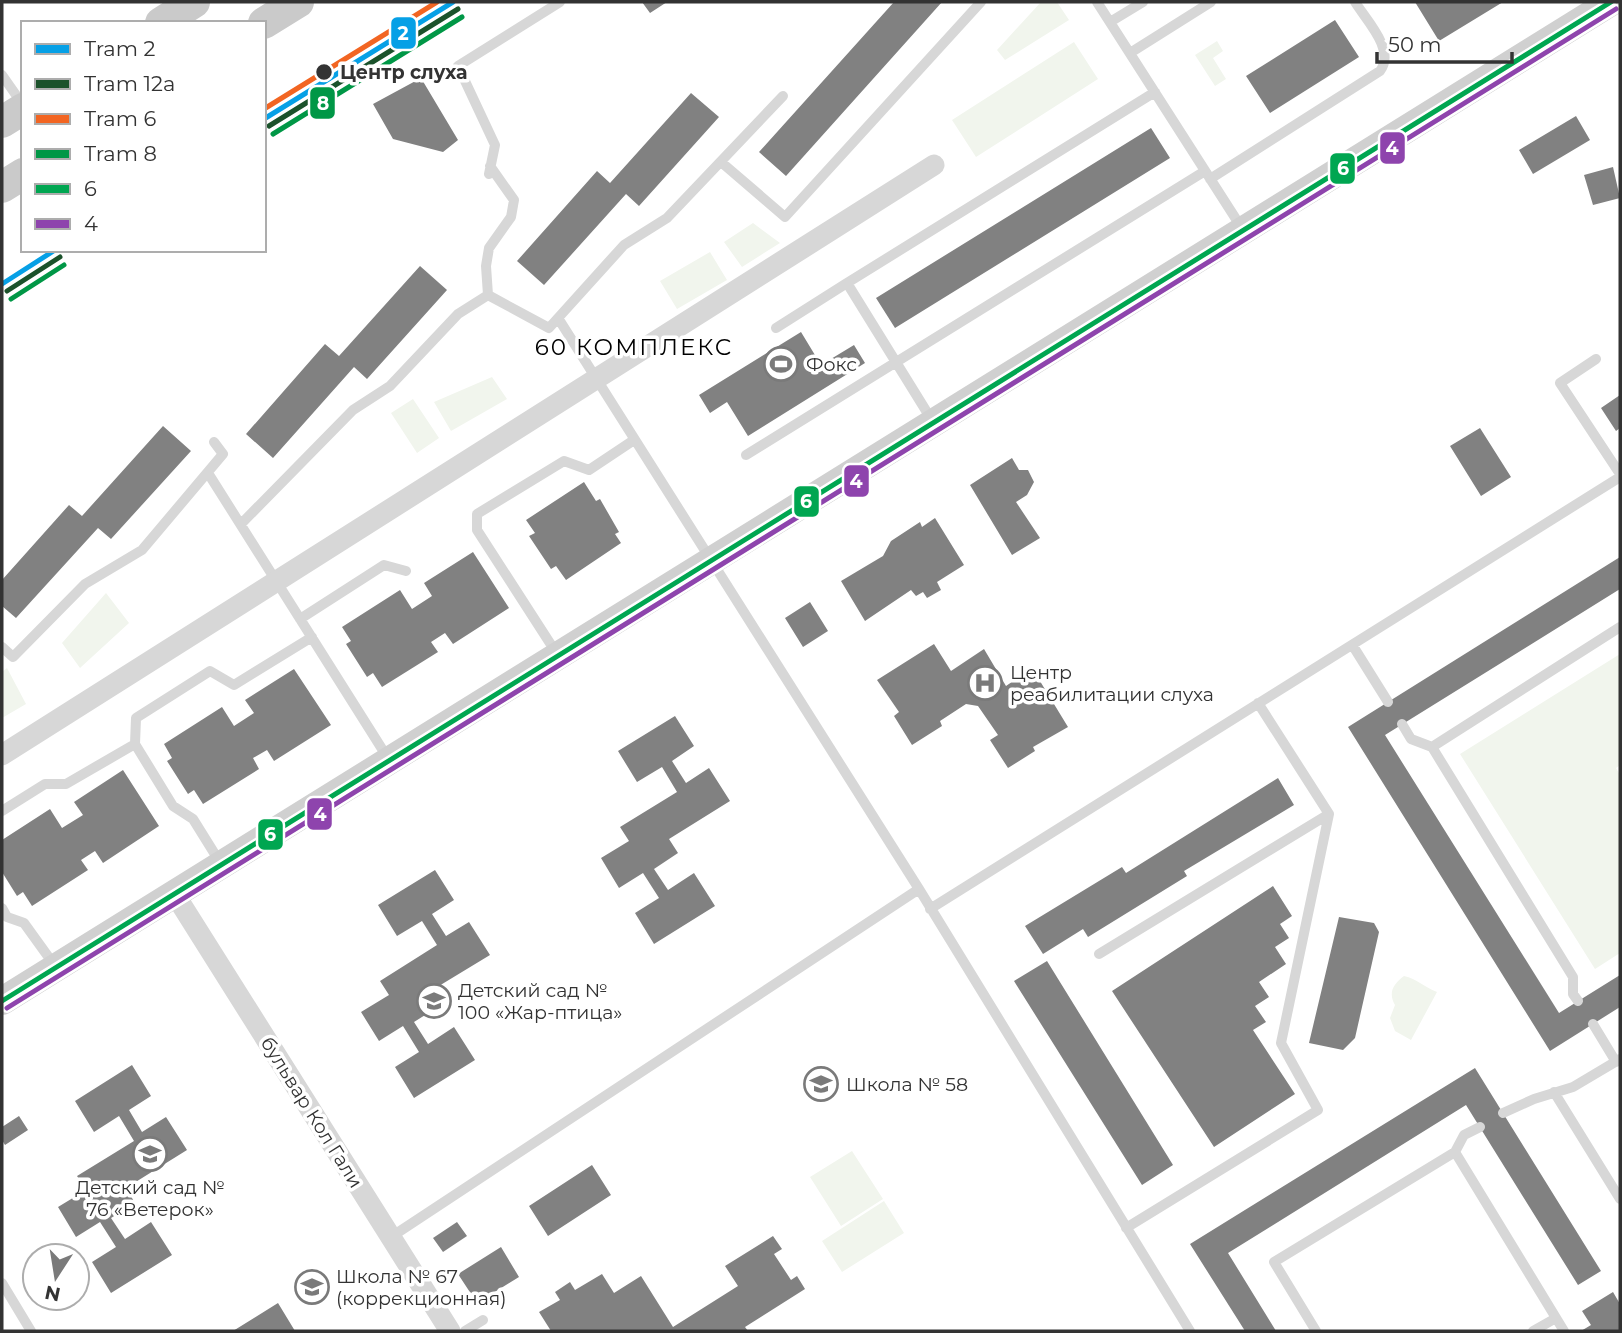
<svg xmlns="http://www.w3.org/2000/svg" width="1622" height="1333" font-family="Montserrat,sans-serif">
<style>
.green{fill:#f1f5ed}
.building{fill:#818181}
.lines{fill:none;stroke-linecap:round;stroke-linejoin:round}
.lane{stroke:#d7d7d7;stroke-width:10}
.street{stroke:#d7d7d7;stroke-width:21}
.secondary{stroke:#d0d0d0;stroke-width:28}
.primary{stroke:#cacaca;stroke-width:32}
.bus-1-casing{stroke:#fff;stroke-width:10}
.bus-2-casing{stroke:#fff;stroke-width:10}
.bus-1{stroke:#00a651;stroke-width:5}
.bus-2{stroke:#8e44ad;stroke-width:5}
.tram-1-casing{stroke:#fff;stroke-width:10}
.tram-2-casing{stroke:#fff;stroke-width:10}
.tram-3-casing{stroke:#fff;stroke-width:10}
.tram-4-casing{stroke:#fff;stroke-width:10}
.tram-1{stroke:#06a0e6;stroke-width:5}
.tram-2{stroke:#1b522b;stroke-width:5}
.tram-3{stroke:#f26522;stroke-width:5}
.tram-4{stroke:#009746;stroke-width:5}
.stop-dot{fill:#333;stroke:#fff;stroke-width:2.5}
.labels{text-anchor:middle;stroke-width:7;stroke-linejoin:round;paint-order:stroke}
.stop-label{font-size:19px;font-weight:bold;fill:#333;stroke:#fff;text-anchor:start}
.poi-label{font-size:19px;fill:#333;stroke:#fff;text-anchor:start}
.street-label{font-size:19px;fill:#333;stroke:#fff}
.quarter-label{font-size:23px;letter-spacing:2px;fill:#000;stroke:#fff}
.line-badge{stroke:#fff;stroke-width:2.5}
.badge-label{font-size:19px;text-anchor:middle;font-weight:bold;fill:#fff}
</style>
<rect width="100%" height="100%" fill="#fff"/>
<path class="green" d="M1041,2H1057L1069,20L1005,60L997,50Z
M1217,41L1223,51L1213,58L1226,79L1215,86L1195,55Z
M1074,42L1098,79L976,157L952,120Z
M753,223L780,243L742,267L724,242Z
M710,252L727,280L677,309L660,281Z
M492,377L507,399L451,431L434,402Z
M413,399L439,438L417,453L391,413Z
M106,593L129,623L80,668L62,643Z
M1620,654V765L1616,768L1620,775V953L1595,969L1460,754Z
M7,668L26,704L2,718V672Z
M1404,976C1417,979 1424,987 1437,992L1411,1040L1395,1031L1390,1018L1395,1005C1388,993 1393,984 1404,976Z
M852,1151L883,1199L841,1226L810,1177Z
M884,1201L904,1233L842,1272L822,1241Z"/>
<path class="building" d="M642,2H667L650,13Z
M894,2H942L786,176L759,152Z
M1415,2H1503L1439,41Z
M1335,20L1359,57L1270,113L1246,76Z
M421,78L458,140L443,152L393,139L373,104Z
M691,93L719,117L639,206L626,194L544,285L517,261L597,171L610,183Z
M1576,116L1590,140L1533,174L1519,150Z
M1151,128L1170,158L895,328L876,298Z
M1613,167L1620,198L1593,205L1584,175Z
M420,266L447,290L367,379L354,367L273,458L246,434L325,344L339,356Z
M801,332L821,365L854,345L865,363L748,436L727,402L710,413L699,395Z
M1620,395V428L1616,431L1601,408Z
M163,426L191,451L111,539L98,528L16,618L2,606V580L69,505L82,516Z
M1480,428L1511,477L1481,496L1450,446Z
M1012,458L1019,470H1028L1034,482L1027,495L1016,502L1040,538L1012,555L970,485Z
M584,482L596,501L600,499L619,532L615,534L621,543L566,580L556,566L551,569L529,536L535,533L526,520Z
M935,518L964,565L937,582L941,590L927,598L923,592L916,596L911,590L865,621L841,581L883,556L891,541L920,522L922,527Z
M473,552L509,608L453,644L445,633L431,642L438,652L382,687L373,673L367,677L346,644L351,641L342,627L400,590L412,609L432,596L424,583Z
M1620,557V589L1385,735L1559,1013L1620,975V1007L1550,1051L1348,727Z
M810,602L828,631L803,647L785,618Z
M934,644L951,671L984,649L1006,686L1032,668L1068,727L1033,747L1035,751L1008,768L990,740L998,735L978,706L966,704L940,721L942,726L912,745L894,716L899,712L877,680Z
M294,669L331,725L274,761L267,750L253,758L259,769L203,804L194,790L188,794L167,761L172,758L164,744L222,707L234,726L254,713L245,700Z
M675,716L694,746L672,761L686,783L709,768L730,801L669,839L678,853L654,869L668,890L694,873L715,906L654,944L635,913L659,898L643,873L619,888L601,858L629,841L620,827L677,792L662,767L637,782L618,751Z
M123,770L159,826L103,863L95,851L81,860L88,870L32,906L23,892L17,896L2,872V840L50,809L62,828L83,815L74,802Z
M1278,778L1294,805L1184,871L1187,876L1088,937L1083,929L1043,954L1025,926L1122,867L1126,873Z
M435,870L454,900L432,914L446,936L469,922L490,955L429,992L438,1007L414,1022L428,1044L454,1027L475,1060L414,1098L395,1067L419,1052L403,1026L379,1041L361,1012L389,995L380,981L437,945L422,921L397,936L378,905Z
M1273,886L1292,916L1280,924L1289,938L1275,947L1286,964L1259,982L1269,997L1255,1006L1266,1022L1253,1030L1295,1094L1214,1147L1112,991Z
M1339,917L1374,923L1379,932L1355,1038L1343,1050L1309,1043Z
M1047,961L1173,1165L1142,1185L1014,981Z
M132,1065L151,1096L129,1110L142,1132L166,1117L187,1150L126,1188L135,1203L111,1218L125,1239L151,1222L172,1255L111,1293L92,1262L116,1247L100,1222L76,1237L58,1207L86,1190L77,1176L134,1141L119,1116L94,1132L75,1101Z
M1475,1068L1601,1271L1578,1285L1466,1105L1228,1253L1276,1331H1245L1190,1244Z
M19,1116L28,1130L5,1145L2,1140V1127Z
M592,1165L611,1195L548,1236L529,1206Z
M457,1222L467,1236L443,1252L433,1238Z
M773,1236L782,1249L774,1254L791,1280L797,1276L805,1289L745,1327L748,1331H551L539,1312L560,1300L555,1292L570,1282L575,1290L602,1274L614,1293L641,1276L673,1327L738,1286L725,1266Z
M501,1247L519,1277L477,1303L458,1274Z
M1613,1292L1620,1304V1331H1581L1591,1325L1582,1311Z
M278,1303L295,1331H233Z"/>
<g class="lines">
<path class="lane" d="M1097,2L1243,230
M1110,22L1143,2
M1130,53L1211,2
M2,75L23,105
M721,162L785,217L981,2
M489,174L495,145L458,66L560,2
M1210,179L1380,71C1396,50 1366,20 1355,2
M488,295L549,328L624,245L667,218L783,96
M488,295L486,266L489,248L511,217L514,200L490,166
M558,318L919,889L1190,1331
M776,328L847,283
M1596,359L1560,383L1620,474
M933,422L847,283L1155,92
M746,455L1205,171
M208,473L389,760
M241,524L353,410L390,386L458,314L488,295
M300,619L384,565L406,571
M1353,646L1388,702
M2,647L13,657L85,584L142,550L223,454L214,442
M557,654L477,530V514L564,461L589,470L634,440
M1402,724L1411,739L1432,747
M2,811L45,784H66L135,744
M221,864L193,819L173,806L135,744L136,718L210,671L234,685L312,637
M2,908L7,917L24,923L55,966
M930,909L1620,477
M1099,954L1329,814
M1578,1001L1573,994V977L1432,747L1620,627
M1593,1024L1616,1062
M1554,1092L1620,1199
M1503,1113L1534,1099L1573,1087L1620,1059
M1455,1152L1564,1331
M1126,1228L1318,1110L1281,1043L1329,814L1258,703
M391,1237L919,889
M2,1283L31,1331
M465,1331L483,1320
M1316,1331L1274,1262L1455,1152L1464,1135L1480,1127
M1533,1331L1556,1318"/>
<path class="street" d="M2,755L934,165
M174,893L450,1331"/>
<path class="secondary" d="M2,1001L1611,2"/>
<path class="primary" d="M161,23L194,2
M264,23L298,2
M2,122L23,109
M2,187L23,174"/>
<g class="bus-1-casing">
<path id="bus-1" d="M2,1001L1611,2"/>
</g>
<g class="bus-2-casing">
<path id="bus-2" d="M7,1008L1616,9"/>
</g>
<use href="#bus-1" class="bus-1"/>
<use href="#bus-2" class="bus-2"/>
<g class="tram-1-casing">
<path id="tram-1" d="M264,119L453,2
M2,284L55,250"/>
</g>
<g class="tram-2-casing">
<path id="tram-2" d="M269,126L458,9
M7,291L60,257"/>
</g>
<g class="tram-3-casing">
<path id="tram-3" d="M264,109L437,2"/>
</g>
<g class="tram-4-casing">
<path id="tram-4" d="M273,134L462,17
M11,299L64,265"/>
</g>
<use href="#tram-1" class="tram-1"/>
<use href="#tram-2" class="tram-2"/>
<use href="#tram-3" class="tram-3"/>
<use href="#tram-4" class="tram-4"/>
</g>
<defs>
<g id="stadium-ring" transform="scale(1.75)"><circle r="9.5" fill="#fff" stroke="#7a7a7a" stroke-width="1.5"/><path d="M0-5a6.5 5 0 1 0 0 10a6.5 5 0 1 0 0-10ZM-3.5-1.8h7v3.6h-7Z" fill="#7a7a7a"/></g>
<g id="hospital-ring" transform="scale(1.75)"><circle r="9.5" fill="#fff" stroke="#7a7a7a" stroke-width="1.5"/><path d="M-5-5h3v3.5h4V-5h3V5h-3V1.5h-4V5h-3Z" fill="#7a7a7a"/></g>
<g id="school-ring" transform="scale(1.75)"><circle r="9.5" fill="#fff" stroke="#7a7a7a" stroke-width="1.5"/><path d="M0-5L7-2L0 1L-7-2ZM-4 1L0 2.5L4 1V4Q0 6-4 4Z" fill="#7a7a7a"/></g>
</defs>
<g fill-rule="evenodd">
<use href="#stadium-ring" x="781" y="364"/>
<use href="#hospital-ring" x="985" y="683"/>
<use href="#school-ring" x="434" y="1001"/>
<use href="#school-ring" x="821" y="1084"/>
<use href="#school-ring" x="150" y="1154"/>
<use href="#school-ring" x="312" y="1287"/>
</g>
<circle class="stop-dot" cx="324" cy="72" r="9"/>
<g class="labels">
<g class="stop-label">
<text x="340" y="79">Центр слуха</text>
</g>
<g class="poi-label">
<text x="806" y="371">Фокс</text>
<text x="1010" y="679">Центр<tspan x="1010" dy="22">реабилитации слуха</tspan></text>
<text x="458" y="997">Детский сад №<tspan x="458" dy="22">100 «Жар-птица»</tspan></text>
<text x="846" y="1091">Школа № 58</text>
<text x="150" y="1194" text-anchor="middle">Детский сад №<tspan x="150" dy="22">76 «Ветерок»</tspan></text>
<text x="336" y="1283">Школа № 67<tspan x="336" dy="22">(коррекционная)</tspan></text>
</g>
<g class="street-label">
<text transform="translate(312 1112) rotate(58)" y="7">бульвар Кол Гали</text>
</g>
<g class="quarter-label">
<text x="634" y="355">60 КОМПЛЕКС</text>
</g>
</g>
<g class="line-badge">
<rect x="390" y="16" width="27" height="34" rx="7" fill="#06a0e6"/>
<rect x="309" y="86" width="27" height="34" rx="7" fill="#009746"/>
<rect x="1379" y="131" width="27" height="34" rx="7" fill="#8e44ad"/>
<rect x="1329" y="152" width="27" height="33" rx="7" fill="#00a651"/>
<rect x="843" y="464" width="27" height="34" rx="7" fill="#8e44ad"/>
<rect x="793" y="485" width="27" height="33" rx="7" fill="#00a651"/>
<rect x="306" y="797" width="27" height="34" rx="7" fill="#8e44ad"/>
<rect x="257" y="818" width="27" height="33" rx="7" fill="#00a651"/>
</g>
<g class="badge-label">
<text x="403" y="40">2</text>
<text x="323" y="110">8</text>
<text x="1392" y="155">4</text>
<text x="1343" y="175">6</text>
<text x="856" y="488">4</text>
<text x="806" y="508">6</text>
<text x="320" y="821">4</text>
<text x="270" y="841">6</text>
</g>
<rect width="1622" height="1333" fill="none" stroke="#333333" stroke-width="7"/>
<rect x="21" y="21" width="245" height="231" fill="#ffffff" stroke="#adadad" stroke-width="2"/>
<rect x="35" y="44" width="35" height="10" fill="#06a0e6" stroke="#adadad" stroke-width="2"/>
<text x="84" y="56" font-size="21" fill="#333333">Tram 2</text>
<rect x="35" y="79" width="35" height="10" fill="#1b522b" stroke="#adadad" stroke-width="2"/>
<text x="84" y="91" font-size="21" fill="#333333">Tram 12а</text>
<rect x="35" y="114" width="35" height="10" fill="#f26522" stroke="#adadad" stroke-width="2"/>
<text x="84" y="126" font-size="21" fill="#333333">Tram 6</text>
<rect x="35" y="149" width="35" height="10" fill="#009746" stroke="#adadad" stroke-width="2"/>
<text x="84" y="161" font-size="21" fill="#333333">Tram 8</text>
<rect x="35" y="184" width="35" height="10" fill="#00a651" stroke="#adadad" stroke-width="2"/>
<text x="84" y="196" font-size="21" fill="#333333">6</text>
<rect x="35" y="219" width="35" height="10" fill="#8e44ad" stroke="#adadad" stroke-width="2"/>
<text x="84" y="231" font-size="21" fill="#333333">4</text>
<g transform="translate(56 1277) rotate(192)"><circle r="33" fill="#ffffff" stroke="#adadad" stroke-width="2"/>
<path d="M0-5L12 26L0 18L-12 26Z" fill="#7a7a7a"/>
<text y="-10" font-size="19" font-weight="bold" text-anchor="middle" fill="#333333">N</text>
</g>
<path d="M1377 52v10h135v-10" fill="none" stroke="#333333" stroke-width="3.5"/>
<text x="1388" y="52" font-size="21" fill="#333333" stroke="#ffffff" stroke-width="5" paint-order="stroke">50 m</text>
</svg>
